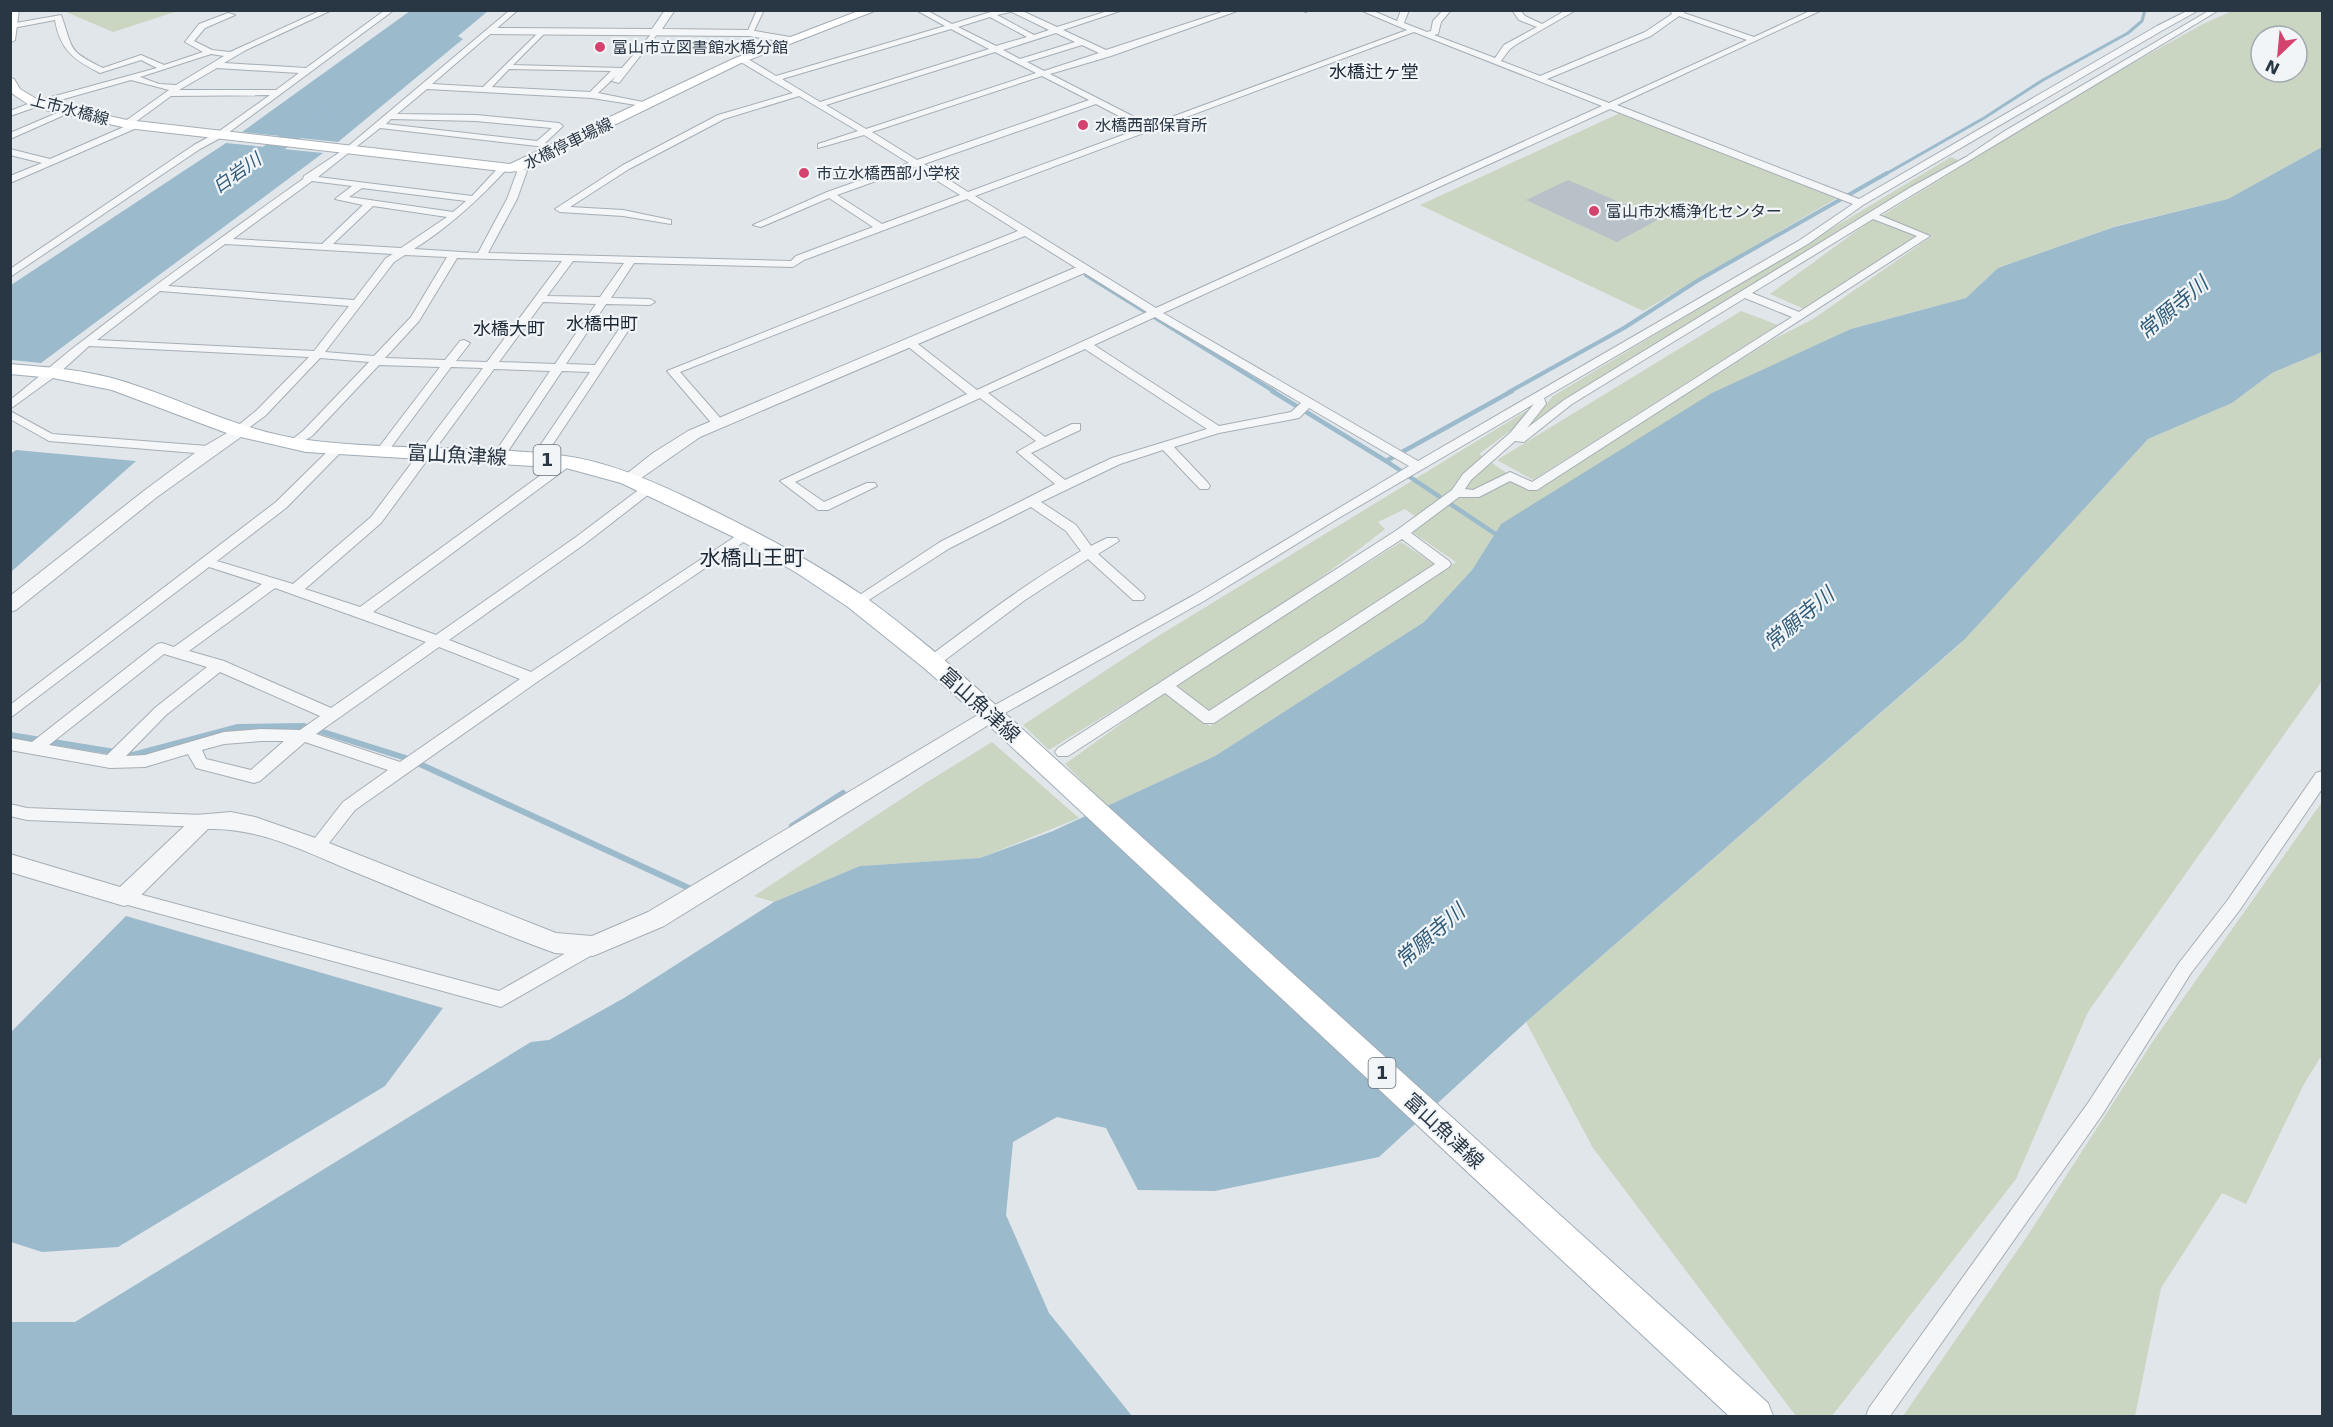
<svg xmlns="http://www.w3.org/2000/svg" width="2333" height="1427" font-family="'DejaVu Sans','Noto Sans JP',sans-serif">
<style>
.green{fill:#cad5c2;fill-rule:evenodd}
.water{fill:#9bbacc}
.lines{fill:none;stroke-linecap:round;stroke-linejoin:round}
.stream-far3{stroke:#9bbacc;stroke-width:3}
.stream-far2{stroke:#9bbacc;stroke-width:4}
.stream-far1{stroke:#9bbacc;stroke-width:4.5}
.stream{stroke:#9bbacc;stroke-width:6}
.river{fill:#9bbacc;fill-rule:evenodd}
.building{fill:#b8c0c8}
.minor-casing{stroke:#a6aeb5;stroke-width:2}
.tertiary-casing{stroke:#a6aeb5;stroke-width:2}
.secondary-casing{stroke:#a6aeb5;stroke-width:2}
.primary-casing{stroke:#a0acb7;stroke-width:2}
.minor{fill:#f4f6f8;fill-rule:evenodd}
.tertiary{fill:#f4f6f8;fill-rule:evenodd}
.secondary{fill:#fff;fill-rule:evenodd}
.primary{fill:#fff;fill-rule:evenodd}
.poi-dot{fill:#d4426d;stroke:#f1f5f8;stroke-width:2}
.labels{text-anchor:middle;stroke-width:4.5;stroke-linejoin:round;paint-order:stroke}
.far-poi-label{font-size:16px;fill:#293643;stroke:#f1f5f8;text-anchor:start}
.far-street-label{font-size:16px;fill:#293643;stroke:#f1f5f8}
.far-neighbourhood-label{font-size:18px;fill:#1b2734;stroke:#f1f5f8}
.far-water-label{font-size:18px;font-style:italic;fill:#315c79;stroke:#f1f5f8}
.shield{fill:#f1f5f8;stroke:#656f79;stroke-width:1.5}
.shield-label{font-size:18px;font-weight:bold;fill:#293643}
.street-label{font-size:20px;fill:#293643;stroke:#f1f5f8}
.water-label{font-size:21px;font-style:italic;fill:#315c79;stroke:#f1f5f8}
.neighbourhood-label{font-size:21px;fill:#1b2734;stroke:#f1f5f8}
</style>
<rect width="100%" height="100%" fill="#e1e6ea"/>
<path class="green" d="M71,11V10L178,11L113,32L66,12Z
M2232,11H2322V147L2228,199L2116,226L1998,268L1966,298L1851,329L1501,524L1472,570L1424,622L1215,756L1107,806L1065,764L1164,693L1210,726L1456,562L1412,532L1424,523L1405,509L1378,522L1385,529C1280,613 1163,679 1049,750L1023,725L1155,638L1531,408L1514,428L1479,454L1533,491L1774,339L1813,319L1932,236L1881,216L2104,79L2203,24ZM2261,36H2297V72H2261Z
M1620,113L1837,198L1643,311L1420,205Z
M1951,157L1958,160L1804,252L1528,427L1553,396Z
M1873,219L1916,236L1804,309L1770,294Z
M1741,311L1778,325L1533,480L1497,460Z
M2322,352V681L2088,1012L2016,1179L1832,1416H1796L1593,1148L1526,1022L1959,645L2148,439L2232,403L2272,373Z
M1401,542L1435,565L1211,712L1175,685Z
M992,742L1079,818L980,858L860,866L774,902L754,896L924,784Z
M2322,802V1060L2320,1058L2304,1084L2246,1204L2222,1193L2161,1288L2135,1416H1903L2028,1235L2153,1041Z"/>
<path class="water" d="M410,11H488L458,36L463,39L338,142L242,132Z
M226,143L323,153L41,363L11,360V285Z
M2322,147V352L2272,373L2232,403L2148,439L1964,640L1526,1022L1379,1157L1215,1191L1138,1190L1106,1128L1057,1117L1013,1142L1006,1215L1049,1313L1132,1416H11V1322H75L531,1042L549,1040L624,998L774,902L860,866L980,858L1053,831L1215,756L1424,622L1472,570L1501,524L1712,393L1851,329L1966,298L1998,268L2114,227L2228,199Z
M16,450L136,461L11,572L10,454Z
M126,916L443,1008L385,1086L118,1247L42,1252L11,1242V1032Z"/>
<g class="lines">
<path class="stream-far3" d="M1884,175L1984,118L2043,80L2128,33L2142,21L2145,10"/>
<path class="stream-far2" d="M1086,275L1275,392
M1509,392L1624,328L1697,281L1887,173"/>
<path class="stream-far1" d="M1272,391L1386,461L1500,537
M1386,461L1512,391"/>
<path class="stream" d="M10,735L133,755L238,727L304,726L409,759L693,890
M792,826L843,793"/>
<path class="river" d="M323,110L329,111L332,115L329,119L245,176H231L229,172L231,168L317,111Z"/>
</g>
<path class="building" d="M1568,180L1659,219L1617,242L1526,200Z"/>
<g class="lines">
<g class="minor-casing">
<path id="minor" d="M322,10H332L246,50L224,63L306,68L385,10H394L224,136L200,149L10,277V269L194,145L218,132L270,95L171,96L134,123H139V127L10,183V176L42,163L10,155V149L50,159L126,126L123,124L124,122L169,90L131,80L39,106L10,116V111L33,102L157,68L141,60L100,73C74,60 60,50 55,20L13,28L10,24L61,15C74,51 67,50 103,68L141,55L164,65L203,52L185,42L199,24L228,13L235,15L205,28L194,41L212,50L230,52ZM211,54L224,56L176,85L159,84L140,77ZM217,68L299,73L276,90H179Z
M510,10H518L432,84L483,87L542,29H545V33L513,65L622,68L654,31L658,33L619,83L612,81L616,76L598,93L653,104L649,107L592,98L427,89L397,114L476,115L559,123L563,126L545,143L555,147V151L537,146L380,128L318,177L472,196L500,166H506V170C478,200 449,227 414,249L478,253L507,199L517,172L512,167L517,164L527,171L517,199L488,253L791,261L796,256L873,227L829,198L761,227L753,225L827,192L909,163L864,135L818,148V144L858,131L799,96L724,119L629,169L570,207L623,210L671,220V224L623,216L560,212L555,209L623,165L718,115L793,93L739,61V57H745L776,76L945,26L916,10H926L952,24L997,10H1020L1057,27L1111,10H1123L1063,30L1106,50L1228,10H1240L1111,56L1050,74L1150,125L1407,30L1360,10H1371L1397,21L1401,10H1409L1404,23L1427,32L1431,31L1433,21L1443,10H1451L1441,22L1438,34L1434,35L1495,58L1504,45L1537,27L1519,20L1512,10H1520L1525,16L1542,24L1566,10H1576L1517,44L1510,49L1501,61L1540,76L1645,32L1672,14L1670,10H1686L1684,13L1754,37L1812,10H1822L1617,105L1859,199L2157,26L2189,10H2199L2163,30L1863,205L1808,244L1544,398L1546,404L1527,428L1564,400L1911,187L1966,157L2003,132L2210,10H2219L1879,215L1930,236L1537,490H1529L1510,481L1479,497H1459L1411,533L1449,561L1451,564L1449,567L1214,723H1204L1165,693L1068,756H1058L1055,752L1058,748L1397,530L1452,490L1463,474L1510,433L1534,404L1337,519L1204,601L996,718H986L983,714L986,710L1194,595L1409,466L1309,408L1299,418L1219,433L1174,447L1208,483L1210,486L1208,489H1200L1163,450L1120,464L1041,502L1076,525L1091,546L1107,538H1117L1119,541L1098,554L1143,594L1145,597L1143,600H1133L1088,559L1025,600L937,666H927L925,662L927,658C977,621 1026,583 1081,551L1066,531L1031,507L950,548L861,605H851L849,602L940,542L1055,484L1017,452L1036,441L980,398L795,482L824,502L867,483H875L877,486L828,510H818L780,481L967,394L906,345V341H914L977,390L1147,312L1025,236L680,372L722,420V426H714L667,371L1018,231L967,199L804,260L793,267L634,263L611,298L650,299L655,302L650,305L606,304L566,364L595,365L625,320L629,319L634,322L541,462H533L531,459L590,372L562,371L502,460L498,461L492,457L550,371L494,369L381,523L305,589L360,607L563,459H571L573,462L571,465L373,612L436,635L576,537L645,485H653L655,488L653,491L586,543L449,640L531,672L742,532L747,531L754,535L537,682L355,810L322,852L316,854L310,852L308,847L343,802L388,770L305,742L260,781L254,783L196,768L188,754L145,767L110,768L10,750V738L32,742L157,644L162,643L174,647L262,584L209,567L10,718V705L276,502L333,446H341V452L286,508L217,561L293,584L371,517L483,368L451,367L386,454L382,455L376,451L440,367L379,365L312,436L294,447L288,443L304,430L369,362L320,358L265,416L239,435L233,431L235,428L257,410L309,357L89,346L57,375L10,409V400C36,380 59,358 85,339C157,283 229,232 303,179L304,176L346,148ZM1010,12V11L1049,30L1034,35L997,15ZM1679,16L1747,40L1609,103L1547,79L1651,36ZM990,17L1027,37L996,46L958,27ZM951,29L989,49L820,102L782,79ZM1414,32L1602,106L1156,308L975,196ZM1056,33L1075,42L1020,59L1003,50ZM1082,45L1099,53L1044,71L1027,62ZM995,52L1036,73L866,129L826,105ZM509,69L611,71L590,92L492,87ZM1042,76L1089,100L917,160L872,132ZM1096,104L1142,128L968,192L924,164ZM1610,109L1853,204L1800,240L1418,461L1163,313ZM391,119L476,121L552,128L537,141L386,124ZM915,167L960,195L882,224L837,195ZM312,181L352,186L335,199L363,205L322,244L233,239ZM362,188L466,201L453,212L349,197ZM373,206L447,217L401,248L333,244ZM1873,219L1917,236L1799,312L1752,293ZM225,244L393,254L386,258L354,300L168,286ZM405,255L447,257L411,317L374,356L325,352L394,262ZM457,258L562,261L487,362L456,361L470,343L464,340L460,341L445,360L385,358L419,321ZM573,261L624,263L600,297L547,296ZM160,291L349,306L314,351L97,340ZM1745,298L1792,317L1532,482L1510,472L1473,490L1465,489L1471,480L1515,441L1524,442L1572,404ZM543,302L596,304L555,364L499,362ZM1155,317L1160,320L1301,403L1291,412L1219,426L1094,345ZM1085,349L1207,429L1112,458L1065,480L1031,453L1080,430V424H1072L1045,437L988,393ZM1402,539L1435,564L1209,711L1176,686ZM275,588L426,642L331,708L224,661L189,651ZM439,647L520,679L400,762L316,734ZM164,654L207,667L156,707L107,755L49,745ZM220,672L320,716L300,730L261,729L224,732L145,755L126,756L166,715ZM261,741H284L251,770L206,759L202,750L224,744Z
M757,10H764L752,35H746Z
M1301,10H1309L1306,12Z
M64,110L71,112L10,139V133Z
M10,411L52,434L208,446L214,450L208,454L49,441L10,419Z
M2322,771V789L2239,911L2191,973L2102,1115L1890,1416H1866L1869,1408L2088,1103L2179,963L2227,901L2316,773Z
M10,804L27,808L203,815L209,816L211,821L209,826L203,827L27,820L10,816Z
M124,890L499,991L587,941L593,938L599,941L602,946L599,951L501,1007L124,904L118,902L116,897L118,892Z"/>
</g>
<g class="tertiary-casing">
<path id="tertiary" d="M665,10H675L662,29L749,30L790,37L795,40L790,43L749,36L491,34L486,31L491,28L652,29Z
M1084,264L1091,268L1089,271L700,437L634,483L628,484L620,479L653,453L688,431Z
M239,426L245,428L247,431L245,434L157,497L16,610L10,612V596L145,490L203,447Z
M991,707L998,709L1001,714L998,719L664,926L593,956L555,953C486,928 419,898 352,871C306,852 258,827 208,829L132,904L124,906L10,872V854L120,887L196,815L231,812L255,817L324,841L556,933L592,936L648,912Z"/>
</g>
<g class="secondary-casing">
<path id="secondary" d="M10,10H19L15,40L10,43Z
M861,10H877L741,63L522,170L510,172L127,128L32,107L10,92V78L14,79L20,89L40,101L127,120L510,164L733,59Z"/>
</g>
<g class="primary-casing">
<path id="primary" d="M10,364C47,367 87,370 122,381C184,400 242,432 307,440C392,451 480,445 565,456C611,462 662,485 702,505C757,532 811,560 862,595C910,629 955,669 999,708L1768,1403L1773,1416H1729L983,720L924,668L848,607L797,573L740,540L621,483L566,468L306,452L232,435L112,390L53,378L10,374Z"/>
</g>
<use href="#minor" class="minor"/>
<use href="#tertiary" class="tertiary"/>
<use href="#secondary" class="secondary"/>
<use href="#primary" class="primary"/>
</g>
<g class="poi-dot">
<circle cx="600" cy="47" r="6"/>
<circle cx="1083" cy="125" r="6"/>
<circle cx="804" cy="173" r="6"/>
<circle cx="1594" cy="211" r="6"/>
</g>
<g class="labels">
<g class="far-poi-label">
<text x="612" y="53">富山市立図書館水橋分館</text>
<text x="1095" y="131">水橋西部保育所</text>
<text x="816" y="179">市立水橋西部小学校</text>
<text x="1606" y="217">富山市水橋浄化センター</text>
</g>
<g class="far-street-label">
<text transform="translate(70 109) rotate(15)" y="6">上市水橋線</text>
<text transform="translate(568 143) rotate(-26)" y="6">水橋停車場線</text>
</g>
<g class="far-neighbourhood-label">
<text x="1374" y="78">水橋辻ヶ堂</text>
<text x="602" y="330">水橋中町</text>
<text x="509" y="335">水橋大町</text>
</g>
<g class="far-water-label">
<text transform="translate(237 173) rotate(-35)" y="6">白岩川</text>
</g>
<g class="shield">
<rect x="533.5" y="445" width="27" height="30" rx="4.5"/>
<rect x="1368.5" y="1058" width="27" height="30" rx="4.5"/>
</g>
<g class="shield-label">
<text x="547" y="466">1</text>
<text x="1382" y="1079">1</text>
</g>
<g class="street-label">
<text transform="translate(457 455) rotate(3)" y="7">富山魚津線</text>
<text transform="translate(980 705) rotate(42)" y="7">富山魚津線</text>
<text transform="translate(1444 1131) rotate(43)" y="7">富山魚津線</text>
</g>
<g class="water-label">
<text transform="translate(2173 308) rotate(-40)" y="7">常願寺川</text>
<text transform="translate(1799 619) rotate(-40)" y="7">常願寺川</text>
<text transform="translate(1430 936) rotate(-41)" y="7">常願寺川</text>
</g>
<g class="neighbourhood-label">
<text x="752" y="565">水橋山王町</text>
</g>
</g>
<rect width="2333" height="1427" fill="none" stroke="#293643" stroke-width="24"/>
<g transform="translate(2279 54) rotate(206)"><circle r="28" fill="#f1f5f8" stroke="#a1a9b0" stroke-width="1.5"/>
<path d="M0-4.5L10 22L0 15L-10 22Z" fill="#d4426d"/>
<text y="-9" font-size="16" font-weight="bold" text-anchor="middle" fill="#293643">N</text>
</g>
</svg>
